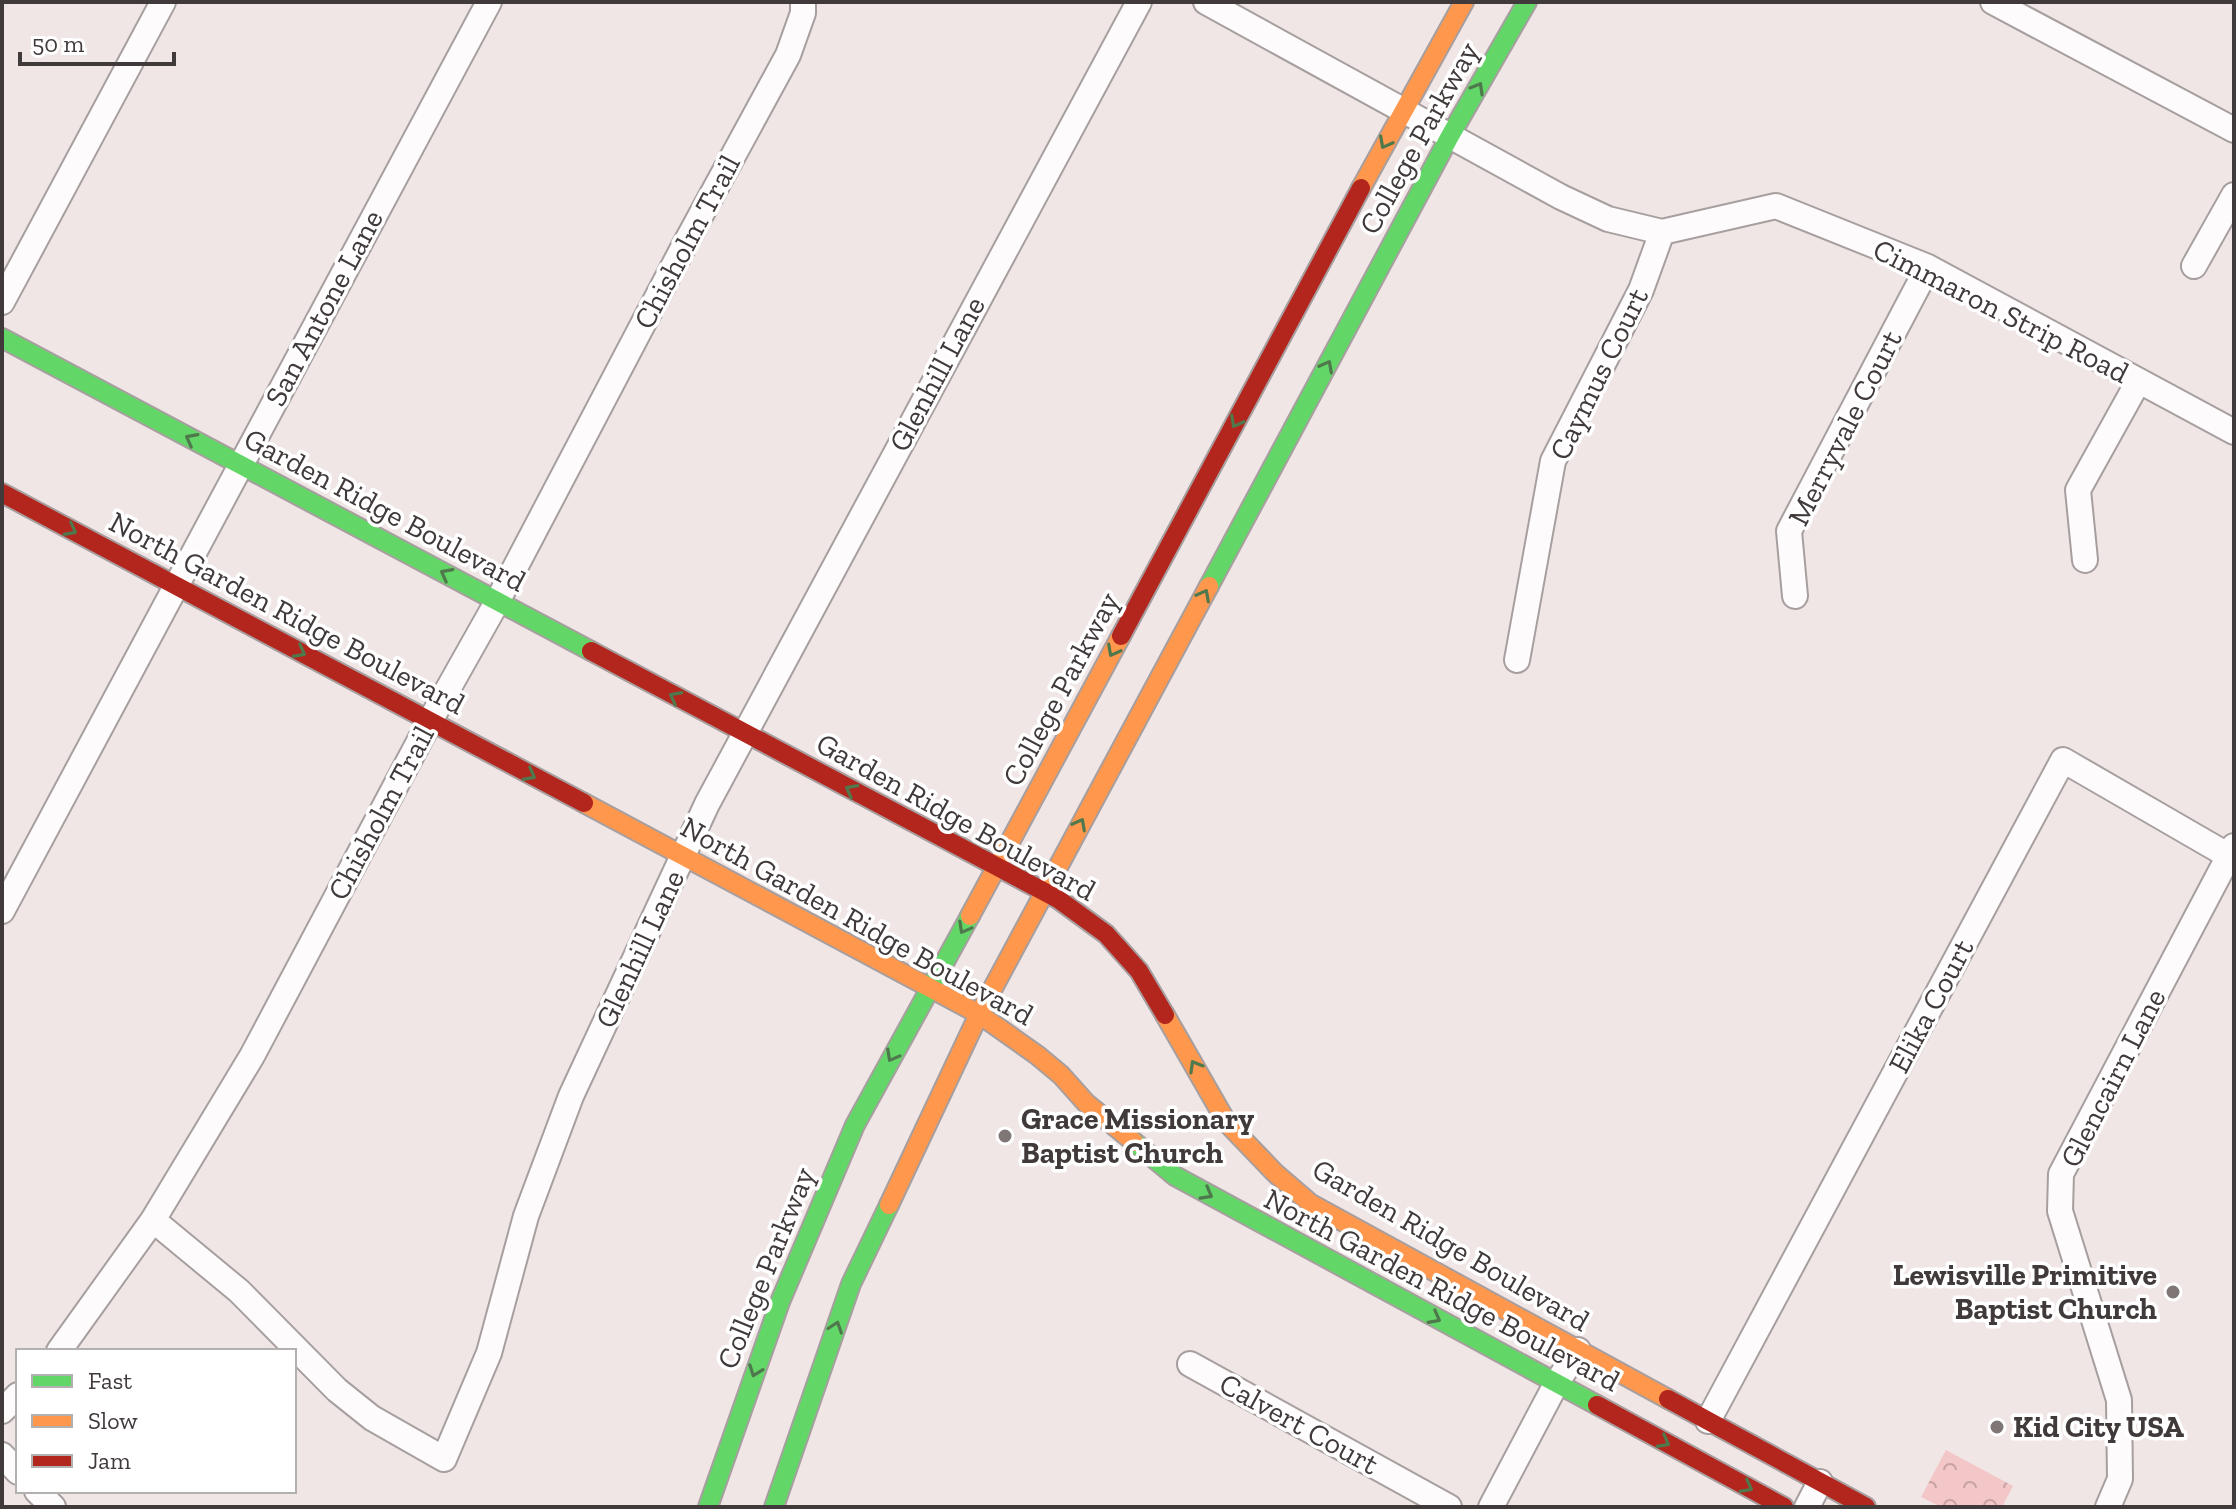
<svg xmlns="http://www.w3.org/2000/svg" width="2236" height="1509" font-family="'Zilla Slab',serif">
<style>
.park{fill:url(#park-crowns)}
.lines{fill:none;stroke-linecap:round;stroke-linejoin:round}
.street-casing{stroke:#a79f9f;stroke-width:28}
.fast-casing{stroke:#a79f9f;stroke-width:22}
.slow-casing{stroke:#a79f9f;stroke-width:22}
.jam-casing{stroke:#a79f9f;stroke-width:22}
.street{stroke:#fdfbfb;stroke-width:24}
.fast{stroke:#63d668;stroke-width:18}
.slow{stroke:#ff974d;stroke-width:18}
.jam{stroke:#b3261e;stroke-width:18}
.oneway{stroke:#4f784c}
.poi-dot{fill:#7f7676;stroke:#fff;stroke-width:3}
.labels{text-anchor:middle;stroke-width:7;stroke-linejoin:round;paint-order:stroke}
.street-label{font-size:30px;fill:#413a3a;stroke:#fff}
.poi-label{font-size:30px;font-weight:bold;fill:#413a3a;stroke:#fff;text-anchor:start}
</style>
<defs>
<pattern id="park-crowns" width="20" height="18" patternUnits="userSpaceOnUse" patternTransform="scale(2)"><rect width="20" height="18" fill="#f3c6c7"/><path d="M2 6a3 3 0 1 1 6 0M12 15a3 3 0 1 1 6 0" fill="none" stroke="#c6a2a3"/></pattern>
</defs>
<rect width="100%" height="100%" fill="#f1e6e6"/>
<path class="park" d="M1946,1450L2013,1486L2002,1507H1941L1921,1497Z"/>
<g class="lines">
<g class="street-casing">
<path id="street" d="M1206,2L1561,197L1608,219L1662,232L1776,206L1928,267L2234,432
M1993,2L2234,130
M2194,266L2234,195
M2,302L163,2
M2085,560L2078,490L2138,382
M1795,596L1789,531L1928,267
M1517,660L1553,461L1641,290L1662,232
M2,911L489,2
M153,1220L239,1291L337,1390L372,1418L444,1459L489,1353L526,1216L571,1096L707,804L1139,2
M59,1351L153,1220L252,1056L430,721L497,602L684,246L788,55L803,13V2
M1190,1364L1449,1507
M2,1411L18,1395
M1708,1421L2063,760L2229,856
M2,1455L18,1472
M37,1491L53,1507
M1491,1507L1556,1384L1578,1350
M1807,1507L1820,1482
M2108,1507L2120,1479L2119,1400L2060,1211L2061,1174L2234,846"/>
</g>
<g class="fast-casing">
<path id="fast" d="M2,338L591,651
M1209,586L1450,136L1527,2
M1134,1142L1175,1176L1597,1405
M708,1507L780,1302L855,1125L970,916
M774,1507L851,1284L889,1205"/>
</g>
<g class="slow-casing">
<path id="slow" d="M1361,188L1464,2
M584,803L979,1014L1037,1055L1061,1075L1086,1103L1134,1142
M970,916L1121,636
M1165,1015L1227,1123L1275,1173L1311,1204L1668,1399
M889,1205L979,1014L1209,586"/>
</g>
<g class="jam-casing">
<path id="jam" d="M2,493L584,803
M1121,636L1361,188
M591,651L1058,899L1106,934L1139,971L1165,1015
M1668,1399L1866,1507
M1597,1405L1784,1507"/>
</g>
<use href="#street" class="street"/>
<use href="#fast" class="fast"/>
<use href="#slow" class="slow"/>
<use href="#jam" class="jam"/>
</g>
<defs><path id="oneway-chevron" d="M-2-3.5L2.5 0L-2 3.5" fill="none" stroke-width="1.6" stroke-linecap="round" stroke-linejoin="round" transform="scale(2)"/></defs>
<g class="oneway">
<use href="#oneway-chevron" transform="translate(1478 88) rotate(-60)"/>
<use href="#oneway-chevron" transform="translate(1385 143) rotate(118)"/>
<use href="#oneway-chevron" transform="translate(1327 366) rotate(-62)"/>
<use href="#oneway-chevron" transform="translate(1236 422) rotate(118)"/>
<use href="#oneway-chevron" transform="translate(191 439) rotate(-152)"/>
<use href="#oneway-chevron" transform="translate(71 530) rotate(28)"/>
<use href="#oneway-chevron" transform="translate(446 574) rotate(-152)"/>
<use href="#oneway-chevron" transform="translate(1204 595) rotate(-62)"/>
<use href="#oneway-chevron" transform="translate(1113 651) rotate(118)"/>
<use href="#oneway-chevron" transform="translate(300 652) rotate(28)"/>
<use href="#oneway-chevron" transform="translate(675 697) rotate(-152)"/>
<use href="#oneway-chevron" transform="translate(530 775) rotate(28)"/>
<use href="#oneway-chevron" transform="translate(851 790) rotate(-152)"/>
<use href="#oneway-chevron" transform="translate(1080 824) rotate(-62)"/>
<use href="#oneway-chevron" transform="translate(964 928) rotate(119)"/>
<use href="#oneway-chevron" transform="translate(892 1056) rotate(119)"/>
<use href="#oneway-chevron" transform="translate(1195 1066) rotate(-120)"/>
<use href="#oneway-chevron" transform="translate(1207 1194) rotate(29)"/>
<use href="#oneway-chevron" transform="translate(1435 1318) rotate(28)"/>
<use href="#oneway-chevron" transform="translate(836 1327) rotate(-71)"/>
<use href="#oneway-chevron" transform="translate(755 1371) rotate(110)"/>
<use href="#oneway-chevron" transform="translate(1664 1442) rotate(28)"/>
<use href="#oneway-chevron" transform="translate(1747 1487) rotate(28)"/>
</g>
<g class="poi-dot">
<circle cx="1005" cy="1136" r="8"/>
<circle cx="2173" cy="1292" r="8"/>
<circle cx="1997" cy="1427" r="8"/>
</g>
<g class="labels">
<g class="street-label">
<text transform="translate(1419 138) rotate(-61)" y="10">College Parkway</text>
<text transform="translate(687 242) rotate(-62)" y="10">Chisholm Trail</text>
<text transform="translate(324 308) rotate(-62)" y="10">San Antone Lane</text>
<text transform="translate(2001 311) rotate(27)" y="10">Cimmaron Strip Road</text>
<text transform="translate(937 374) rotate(-62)" y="10">Glenhill Lane</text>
<text transform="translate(1599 374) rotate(-64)" y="10">Caymus Court</text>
<text transform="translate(1845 428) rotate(-63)" y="10">Merryvale Court</text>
<text transform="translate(385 510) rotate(28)" y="10">Garden Ridge Boulevard</text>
<text transform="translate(287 613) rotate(28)" y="10">North Garden Ridge Boulevard</text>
<text transform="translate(1061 689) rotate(-62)" y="10">College Parkway</text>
<text transform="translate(381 813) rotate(-62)" y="10">Chisholm Trail</text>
<text transform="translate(956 817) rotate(29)" y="10">Garden Ridge Boulevard</text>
<text transform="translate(857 921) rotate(29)" y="10">North Garden Ridge Boulevard</text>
<text transform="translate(640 949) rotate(-65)" y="10">Glenhill Lane</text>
<text transform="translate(1931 1006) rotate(-62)" y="10">Elika Court</text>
<text transform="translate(2113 1078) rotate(-63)" y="10">Glencairn Lane</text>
<text transform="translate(1451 1245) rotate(30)" y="10">Garden Ridge Boulevard</text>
<text transform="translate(766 1268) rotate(-68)" y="10">College Parkway</text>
<text transform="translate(1442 1290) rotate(28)" y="10">North Garden Ridge Boulevard</text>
<text transform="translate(1299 1424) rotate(29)" y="10">Calvert Court</text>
</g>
<g class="poi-label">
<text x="1021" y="1129">Grace Missionary<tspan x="1021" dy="34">Baptist Church</tspan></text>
<text x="2157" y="1285" text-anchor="end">Lewisville Primitive<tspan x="2157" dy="34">Baptist Church</tspan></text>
<text x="2013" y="1437">Kid City USA</text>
</g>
</g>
<rect width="2236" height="1509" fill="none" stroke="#413a3a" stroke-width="8"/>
<rect x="16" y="1349" width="280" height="144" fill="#ffffff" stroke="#b3b0b0" stroke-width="2"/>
<rect x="32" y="1375" width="40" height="12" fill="#63d668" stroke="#b3b0b0" stroke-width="2"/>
<text x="88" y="1389" font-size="24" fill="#413a3a">Fast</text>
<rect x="32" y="1415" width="40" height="12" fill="#ff974d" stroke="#b3b0b0" stroke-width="2"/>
<text x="88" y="1429" font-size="24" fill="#413a3a">Slow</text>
<rect x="32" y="1455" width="40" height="12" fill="#b3261e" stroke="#b3b0b0" stroke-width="2"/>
<text x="88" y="1469" font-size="24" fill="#413a3a">Jam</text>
<path d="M20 52v12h154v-12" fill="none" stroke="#413a3a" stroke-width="4"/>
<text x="32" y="52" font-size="24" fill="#413a3a" stroke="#ffffff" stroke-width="6" paint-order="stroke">50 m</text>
</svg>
